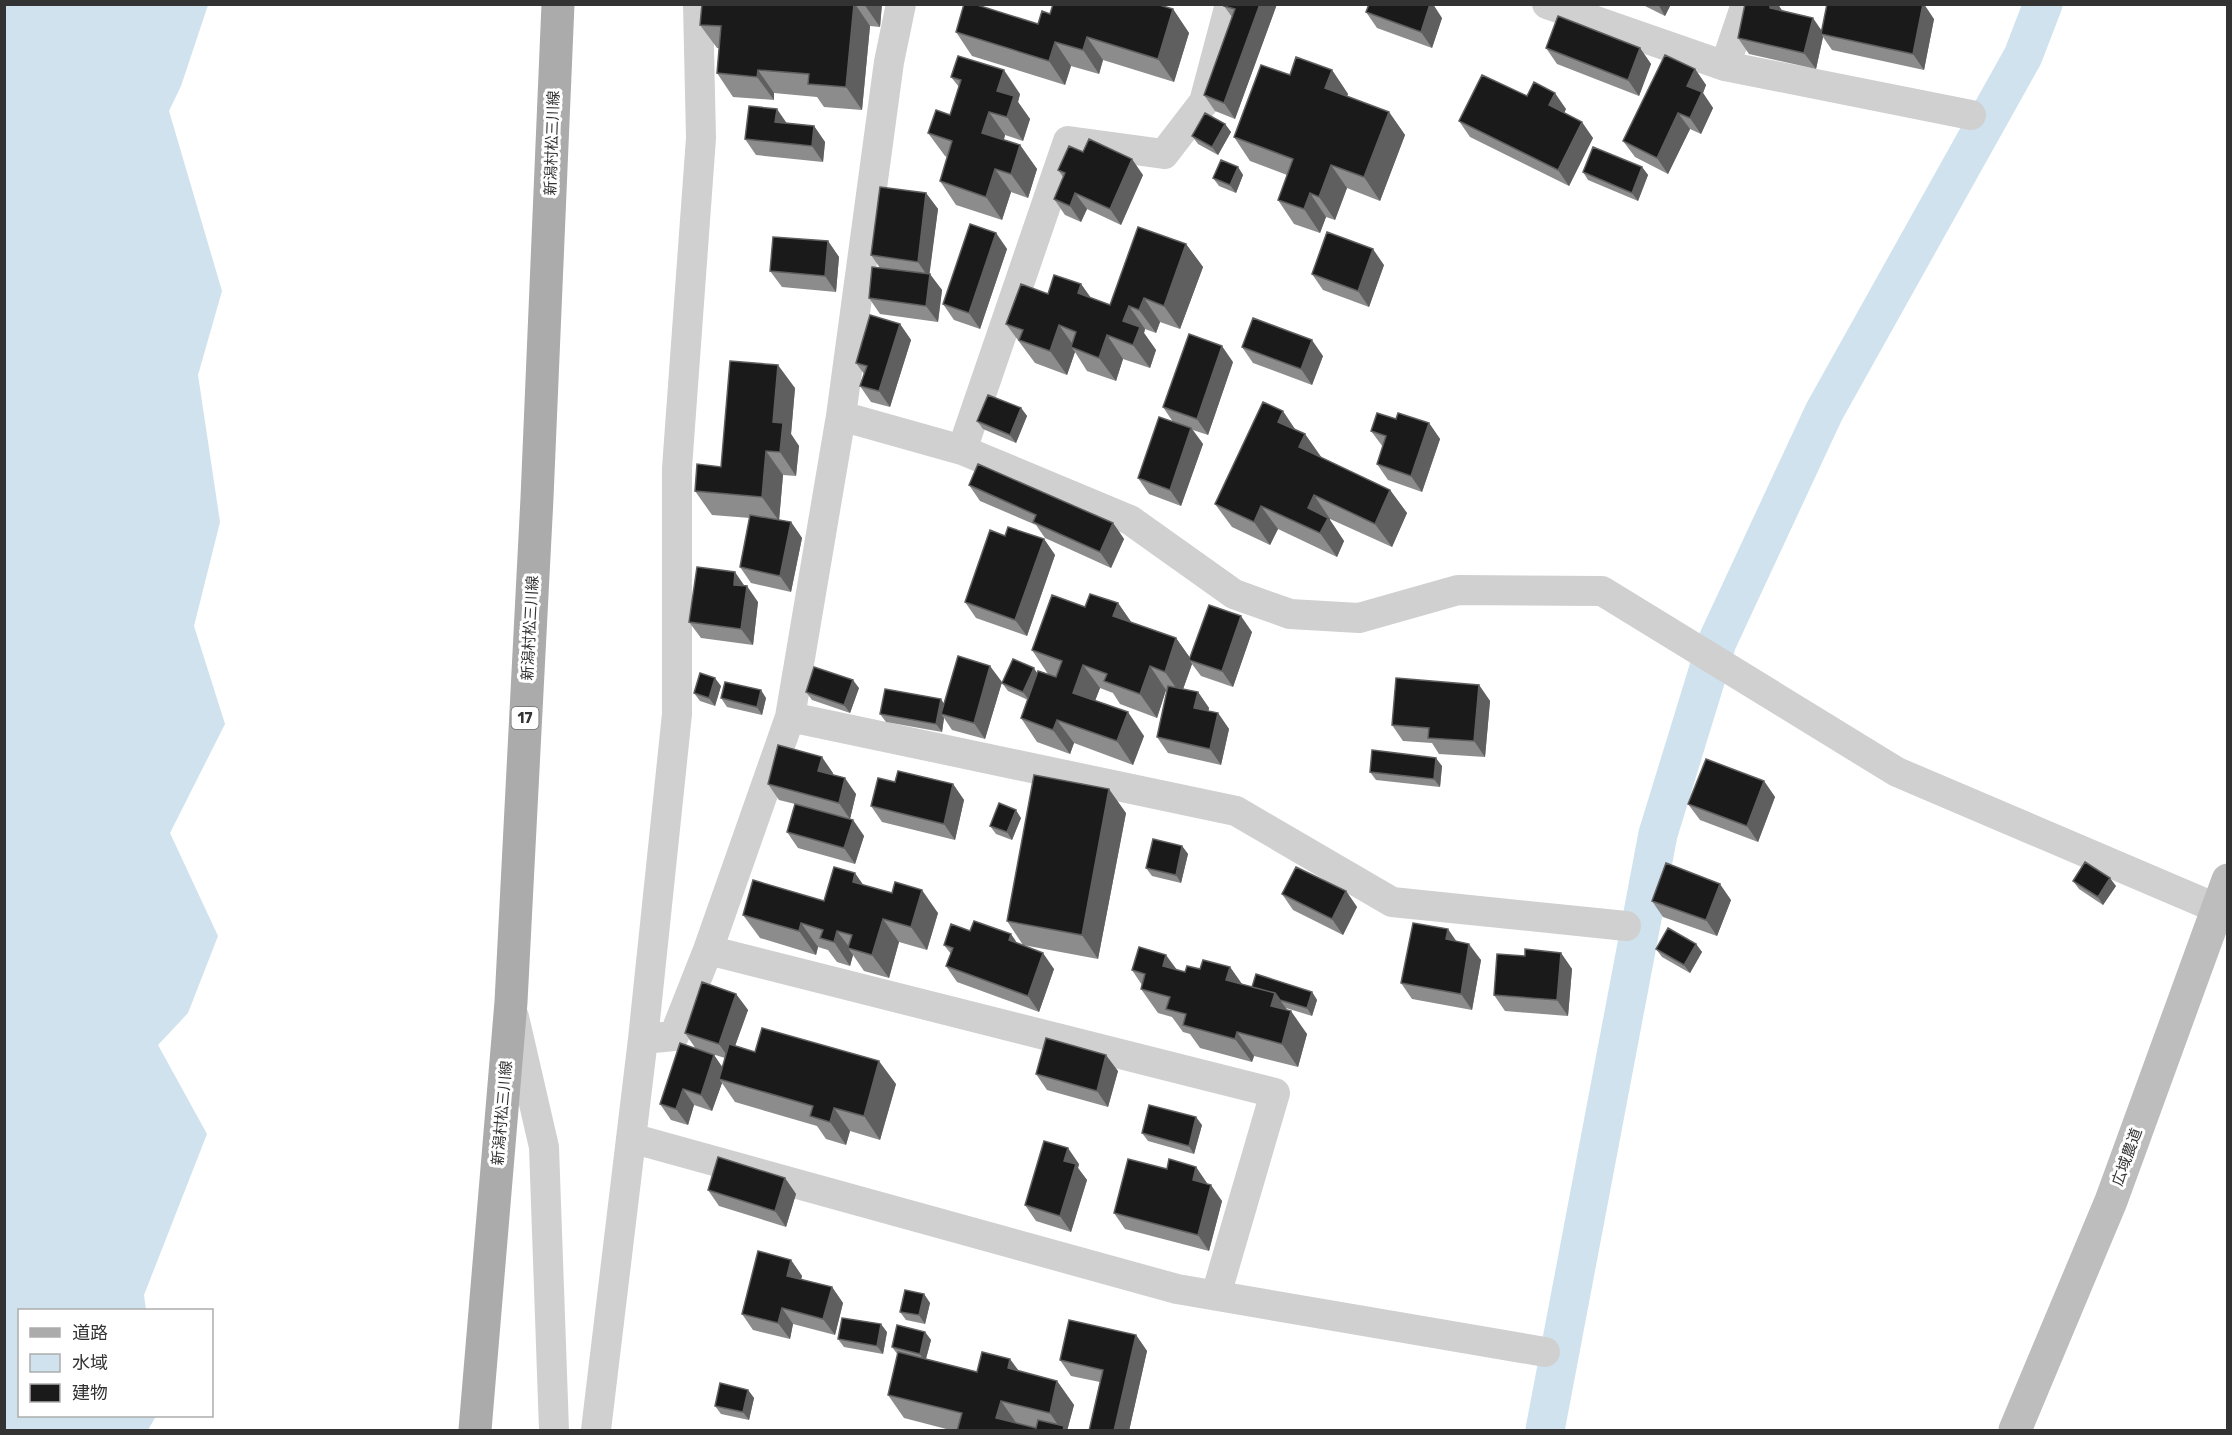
<svg xmlns="http://www.w3.org/2000/svg" width="2232" height="1435" font-family="Rubik,'Noto Sans JP',sans-serif">
<style>
.water{fill:#cfe2ee}
.lines{fill:none;stroke-linecap:round;stroke-linejoin:round}
.canal{stroke:#cfe2ee;stroke-width:39}
.street{stroke:#d0d0d0;stroke-width:30}
.secondary{stroke:#bdbdbd;stroke-width:33}
.primary{stroke:#ababab;stroke-width:33}
.wall{fill:#8c8c8c}
.shaded-wall{fill:#5f5f5f}
.building{fill:#1a1a1a;stroke:#5f5f5f;stroke-width:1.5}
.labels{text-anchor:middle;stroke-width:6;stroke-linejoin:round;paint-order:stroke}
.shield{fill:#fff;stroke:#707070;stroke-width:1.5}
.shield-label{font-size:14px;font-weight:bold;fill:#333}
.street-label{font-size:15px;fill:#333;stroke:#fff}
</style>
<rect width="100%" height="100%" fill="#fff"/>
<path class="water" d="M5,4L208,5L181,86L169,111L222,291L198,375L220,522L194,626L225,724L170,833L218,936L188,1013L158,1045L207,1134L144,1295L146,1310H20V1416H156L148,1430H5Z"/>
<g class="lines">
<path class="canal" d="M1545,1430L1658,834L1717,642L1824,412L2023,56L2043,4"/>
<path class="street" d="M1547,4L1725,66L1971,115
M1725,66L1746,4
M841,416L962,450L1130,520L1234,594L1290,614L1359,618L1458,590L1602,591L1897,772L2216,908
M962,450L1068,141L1164,154L1204,102L1230,4
M790,717L1236,811L1392,902L1626,926
M708,950L1275,1093L1216,1295
M514,1017L544,1147L554,1430
M643,1039L674,1036L708,950L790,717L841,416L889,62L901,4
M631,1138L1177,1289L1545,1352
M596,1430L643,1039L677,714V468L701,138L698,4"/>
<path class="secondary" d="M2015,1430L2111,1201L2228,880"/>
<path class="primary" d="M475,1430L511,1002L537,498L558,4"/>
</g>
<path class="wall" d="M702,4H882L880,27L870,26L862,110L824,107L817,97L774,93V100L733,97L717,73L719,48H717L700,25Z
M1277,4L1235,119L1215,111L1204,95L1232,17L1224,6Z
M1641,4H1671L1665,16Z
M1173,9L1189,33L1174,82L1103,60L1099,74L1071,66L1065,85L972,56L956,32L1038,24L1050,14Z
M1783,11L1822,31L1934,19L1924,70L1832,50L1823,37L1816,69L1749,54L1738,38Z
M1366,12L1442,18L1432,48L1377,28Z
M1546,48H1640L1651,64L1639,96L1557,64Z
M1695,69L1706,85L1703,93L1713,108L1701,134L1690,129L1668,174L1635,157L1623,141Z
M1332,70L1348,94L1347,96L1389,112L1405,135L1380,201L1347,188L1335,220L1326,217L1320,233L1294,224L1278,200L1287,175L1250,161L1234,137L1290,75Z
M951,77L1020,94L1018,102L1030,119L1023,141L1005,135L1004,140L1020,145L1037,169L1028,198L1011,192L1002,220L956,205L940,181L947,157L945,156L928,133L950,115L959,87Z
M1527,96L1566,109L1564,113L1593,138L1569,186L1470,137L1459,121Z
M786,123L814,126L825,142L823,162L756,155L745,139Z
M1225,124L1231,132L1218,155L1198,144L1192,136Z
M1238,167L1243,175L1236,193L1219,186L1213,178Z
M1642,167L1648,175L1638,201L1588,180L1583,172Z
M1058,170L1143,175L1121,225L1087,209L1081,222L1065,215L1054,199L1063,177Z
M926,193L938,209L929,274L942,290L938,322L880,314L869,298L880,268L871,255Z
M996,233L1007,249L980,329L954,320L943,304Z
M828,241L839,257L836,292L782,287L770,271Z
M1186,244L1203,267L1180,329L1160,322L1156,333L1145,329L1144,333L1156,350L1150,368L1123,359L1116,381L1087,371L1075,352L1067,375L1035,363L1006,324L1048,294L1081,284L1091,298L1110,305Z
M1384,265L1369,307L1323,290L1312,274Z
M900,324L911,340L890,407L871,402L860,386L864,374L856,363Z
M1242,347L1323,356L1312,385L1253,363Z
M1233,362L1208,435L1193,430L1203,444L1181,506L1149,494L1138,478L1173,422L1163,407Z
M795,388L791,434L799,446L796,476L783,475L779,520L791,522L802,538L791,592L751,583L740,567L750,518L712,515L695,491L721,467Z
M1021,408L1027,416L1016,443L983,429L977,421Z
M1396,419L1429,423L1440,439L1422,492L1388,480L1377,464L1383,447L1371,431Z
M1296,430L1305,434L1321,458L1390,490L1407,513L1392,547L1330,519V520L1344,541L1337,557L1278,529L1270,545L1232,527L1215,504Z
M969,485L1113,523L1124,539L1111,568L1045,538L1036,525L980,501Z
M1005,536L1044,539L1055,555L1027,636L976,618L965,602Z
M758,602L753,645L701,638L689,622Z
M1118,603L1131,622L1176,638L1190,658L1252,632L1233,687L1201,676L1192,664L1183,689L1198,692L1209,708L1208,711L1218,713L1229,729L1221,765L1168,753L1157,737L1167,690H1166L1157,718L1120,704L1113,693L1100,688L1095,701L1144,736L1133,765L1074,743L1070,754L1037,742L1021,718L1028,700L1008,691L1002,683L1037,673L1048,674L1032,650L1085,607Z
M1002,682L985,739L952,730L944,718L942,732L886,722L880,714L944,703Z
M1479,685L1490,701L1485,757L1439,754L1432,743L1403,741L1392,725Z
M721,686L715,706L700,701L694,693Z
M859,688L850,713L812,700L806,692Z
M721,698H766L762,715L727,707Z
M1442,766L1440,787L1376,780L1370,772Z
M833,773V774L856,794L850,819L824,812L853,820L864,836L855,864L798,848L787,832L795,804L779,800L768,784Z
M1764,781L1775,797L1758,842L1700,820L1688,804Z
M895,782L953,784L964,800L955,840L882,822L871,806Z
M1126,813L1098,959L1023,945L1007,921Z
M1021,818L1012,840L996,834L990,826Z
M1182,846L1188,854L1181,883L1152,876L1146,868Z
M2073,881L2116,886L2103,905L2079,889Z
M863,885L938,913L927,950L899,942L889,978L864,971L853,955L850,966L837,962L828,950L818,947L816,955L760,938L743,915L824,901Z
M1346,891L1357,907L1343,935L1293,910L1282,894Z
M1731,900L1717,936L1663,917L1652,901Z
M970,931L1017,943L1054,969L1039,1012L957,982L946,966L951,954L944,945Z
M1457,941L1481,960L1472,1010L1412,999L1401,983Z
M1696,944L1702,952L1690,973L1662,957L1656,949Z
M1561,953L1572,969L1568,1016L1505,1011L1494,995L1525,956Z
M1230,967L1242,984L1252,987L1312,992L1317,1000L1312,1016L1286,1008L1307,1034L1298,1067L1254,1056L1252,1062L1200,1048L1190,1034L1183,1032L1172,1017L1158,1013L1141,989L1142,985L1132,970H1177L1185,972L1200,969Z
M736,994L748,1010L735,1046L755,1052L896,1084L880,1140L850,1131L846,1145L826,1139L817,1126L735,1102L722,1083L712,1111L694,1105L688,1125L671,1120L660,1104L714,1055L722,1067L725,1058L696,1049L685,1033Z
M1118,1071L1108,1107L1047,1090L1036,1074Z
M1202,1125L1194,1154L1148,1141L1142,1133Z
M1079,1164L1078,1168L1087,1180L1071,1232L1036,1221L1025,1205Z
M1196,1167L1207,1184L1222,1201L1209,1251L1125,1229L1114,1213L1167,1169Z
M785,1178L796,1194L786,1227L719,1206L708,1190Z
M791,1260L802,1276L801,1279L832,1287L843,1303L835,1335L793,1324L790,1339L753,1330L742,1314Z
M924,1294L930,1303L925,1324L906,1320L900,1312Z
M887,1332L883,1354L844,1347L838,1339Z
M925,1332L931,1340L926,1359L977,1372L1019,1371L1057,1381L1074,1405L1067,1431H954L904,1418L888,1395L898,1355L892,1347Z
M1136,1335L1147,1351L1129,1431H1089L1100,1382L1071,1376L1060,1360Z
M748,1390L754,1398L749,1420L721,1414L715,1406Z"/>
<path class="shaded-wall" d="M854,4H855L870,26L862,110L846,87Z
M864,4H882L880,27Z
M1260,4H1277L1235,119L1224,103Z
M1430,4H1433L1442,18L1432,48L1421,32Z
M1658,4H1671L1665,16Z
M1770,4H1778L1783,12L1770,8Z
M1923,4H1924L1934,19L1924,70L1913,54Z
M1173,9L1189,33L1174,82L1158,59Z
M1813,18L1824,34H1821L1823,37L1816,69L1804,53Z
M1087,37L1103,60L1099,74L1083,50Z
M1055,42L1071,66L1065,85L1049,61Z
M1640,48L1651,64L1639,96L1628,80Z
M1695,69L1706,85L1703,93L1713,108L1701,134L1690,118L1687,86Z
M758,70L774,93V100L757,77Z
M1004,70L1020,94L1018,102L1030,119L1023,141L1007,117L997,91Z
M1332,70L1348,94L1342,111L1325,88Z
M1555,93L1566,109L1560,121L1549,105Z
M777,109L788,125L775,122Z
M989,112L1005,135L999,156L982,133Z
M1389,112L1405,135L1380,201L1364,177Z
M1678,113L1690,129L1668,174L1657,158Z
M1582,122L1593,138L1569,186L1558,170Z
M1225,124L1231,132L1218,155L1212,147Z
M814,126L825,142L823,162L812,146Z
M1020,145L1037,169L1028,198L1011,174Z
M1132,159L1143,175L1121,225L1110,209Z
M1331,165L1347,188L1335,220L1319,197Z
M1238,167L1243,175L1236,193L1230,185Z
M1642,167L1648,175L1638,201L1632,193Z
M995,169L1011,192L1002,220L986,197Z
M926,193L938,209L929,278L918,262Z
M1075,193L1087,209L1081,222L1070,206Z
M1310,193L1326,217L1320,233L1304,209Z
M996,233L1007,249L980,329L969,313Z
M828,241L839,257L836,292L825,276Z
M1186,244L1203,267L1180,329L1164,306Z
M1373,249L1384,265L1369,307L1358,291Z
M930,274L942,290L938,322L926,306Z
M1081,284L1098,308L1078,293Z
M1144,298L1160,322L1156,333L1139,310Z
M1129,306L1145,329L1144,333L1156,350L1150,368L1133,345L1123,321Z
M900,324L911,340L890,407L879,391Z
M1059,325L1076,349L1071,347L1075,352L1067,375L1050,351Z
M1107,335L1123,359L1116,381L1099,358Z
M1312,340L1323,356L1312,385L1301,369Z
M1222,346L1233,362L1208,435L1197,419Z
M778,365L795,388L791,434L799,446L796,476L780,452L773,422Z
M1021,408L1027,416L1016,443L1010,435Z
M1283,411L1299,435L1278,422Z
M1429,423L1440,439L1422,492L1411,476Z
M1191,428L1203,444L1181,506L1170,490Z
M1305,434L1322,458L1299,447Z
M766,451L783,475L779,521L762,497Z
M1390,490L1407,513L1392,547L1375,524Z
M1314,495L1330,519V520L1344,541L1337,557L1320,533L1308,508Z
M1261,506L1278,529L1270,545L1254,522Z
M791,522L802,538L791,592L780,576Z
M1113,523L1124,539L1111,568L1100,552Z
M1044,539L1055,555L1027,636L1015,620Z
M735,572L746,588L734,585Z
M747,586L758,602L753,645L741,629Z
M1118,603L1134,626L1113,616Z
M1241,616L1252,632L1233,687L1222,671Z
M1176,638L1193,662L1189,660L1192,664L1181,695L1165,672Z
M1083,665L1100,688L1089,716L1073,693Z
M990,666L1002,682L985,739L974,723Z
M1150,666L1166,690L1157,718L1140,694Z
M1034,668L1039,676L1029,700L1023,692Z
M715,678L721,686L715,706L709,698Z
M853,680L859,688L850,713L844,705Z
M1479,685L1490,701L1485,757L1474,741Z
M761,690L766,698L762,715L757,707Z
M1198,692L1209,708L1206,724L1194,708Z
M941,699L946,707L941,714L944,718L942,732L936,724Z
M1128,712L1144,736L1133,765L1117,741Z
M1218,713L1229,729L1221,765L1210,749Z
M1057,720L1074,743L1070,754L1053,730Z
M822,757L833,773L829,787L818,771Z
M1436,758L1442,766L1440,787L1434,779Z
M845,778L856,794L850,819L839,803Z
M1764,781L1775,797L1758,842L1747,826Z
M953,784L964,800L955,840L944,824Z
M1109,789L1126,813L1098,959L1082,935Z
M1016,810L1021,818L1012,840L1007,832Z
M853,820L864,836L855,864L844,848Z
M1182,846L1188,854L1181,883L1176,875Z
M855,873L871,896L853,882Z
M2110,878L2116,886L2103,905L2098,897Z
M1720,884L1731,900L1717,936L1706,920Z
M922,890L938,913L927,950L911,927Z
M1346,891L1357,907L1343,935L1332,919Z
M883,919L899,942L889,978L872,955Z
M801,923L818,947L816,955L799,931Z
M1448,929L1459,945L1446,939Z
M837,931L850,948H848L853,955L850,966L834,942Z
M1011,934L1022,950L1009,940Z
M1469,944L1481,960L1472,1010L1461,994Z
M1696,944L1702,952L1690,973L1684,965Z
M1043,953L1054,969L1039,1012L1028,996Z
M1561,953L1572,969L1568,1016L1557,1000Z
M1166,955L1183,978L1163,966Z
M1230,967L1246,990L1226,980Z
M1312,992L1317,1000L1312,1016L1307,1008Z
M1275,993L1290,1014L1291,1011L1307,1034L1298,1067L1282,1044L1271,1006Z
M736,994L748,1010L730,1060L719,1044Z
M1237,1032L1254,1056L1252,1062L1235,1039Z
M714,1055L725,1071L719,1079L722,1083L712,1111L701,1095Z
M1106,1055L1118,1071L1108,1107L1097,1091Z
M879,1061L896,1084L880,1140L864,1116Z
M683,1089L694,1105L688,1125L676,1109Z
M834,1108L850,1131L846,1145L830,1122Z
M1196,1117L1202,1125L1194,1154L1189,1146Z
M1068,1148L1079,1164L1078,1168L1087,1180L1071,1232L1060,1216L1064,1161Z
M1196,1167L1207,1183L1204,1196L1193,1180Z
M785,1178L796,1194L786,1227L775,1211Z
M1211,1185L1222,1201L1209,1251L1198,1235Z
M791,1260L802,1276L798,1292L787,1276Z
M832,1287L843,1303L835,1335L823,1319Z
M924,1294L930,1303L925,1324L919,1315Z
M782,1308L793,1324L790,1339L778,1323Z
M881,1324L887,1332L883,1354L877,1346Z
M925,1332L931,1340L925,1362L920,1354Z
M1136,1335L1147,1351L1129,1431H1114Z
M1010,1359L1027,1382L1008,1368Z
M1057,1381L1074,1405L1067,1431H1062L1050,1413Z
M748,1390L754,1398L749,1420L743,1412Z
M1001,1401L1017,1424L996,1418Z"/>
<path class="building" d="M702,4H854L846,87L808,84L809,74L758,70L757,77L717,73L721,26L700,25Z
M964,4H974L1038,24L1042,11L1050,14L1053,4H1156L1173,9L1158,59L1087,37L1083,50L1055,42L1049,61L956,32Z
M1225,4H1260L1224,103L1204,95L1235,9L1224,6Z
M1369,4H1430L1421,32L1366,12Z
M1745,4H1770V8L1813,18L1804,53L1738,38Z
M1827,4H1923L1913,54L1821,34Z
M1558,16L1640,48L1628,80L1546,48Z
M1665,55L1695,69L1687,86L1702,92L1690,118L1678,113L1657,158L1623,141Z
M958,56L1004,70L997,91L1014,96L1007,117L989,112L982,133L1020,145L1011,174L995,169L986,197L940,181L952,141L928,133L936,110L950,115L961,80L951,77Z
M1296,57L1332,70L1325,88L1389,112L1364,177L1331,165L1319,197L1310,193L1304,209L1278,200L1293,159L1234,137L1261,65L1290,75Z
M1482,75L1527,96L1534,82L1555,93L1549,105L1582,122L1558,170L1459,121Z
M749,106L777,109L775,122L814,126L812,146L745,139Z
M1205,113L1225,124L1212,147L1192,136Z
M1089,139L1132,159L1110,209L1075,193L1070,206L1054,199L1065,173L1058,170L1069,146L1083,152Z
M1593,147L1642,167L1632,193L1583,172Z
M1221,160L1238,167L1230,185L1213,178Z
M880,187L926,193L918,262L871,255Z
M970,224L996,233L969,313L943,304Z
M1138,227L1186,244L1164,306L1144,298L1139,310L1129,306L1123,321L1140,327L1133,345L1107,335L1099,358L1071,347L1076,332L1059,325L1050,351L1019,340L1023,330L1006,324L1021,284L1048,294L1054,275L1081,284L1078,293L1110,305Z
M1327,232L1373,249L1358,291L1312,274Z
M773,237L828,241L825,276L770,271Z
M872,267L930,274L926,306L869,298Z
M870,315L900,324L879,391L860,386L867,366L856,363Z
M1253,318L1312,340L1301,369L1242,347Z
M1189,334L1222,346L1197,419L1163,407Z
M730,361L778,365L773,422L783,423L780,452L766,451L762,497L695,491L697,464L721,467Z
M988,395L1021,408L1010,435L977,421Z
M1263,402L1283,411L1278,422L1305,434L1299,447L1390,490L1375,524L1314,495L1308,508L1328,518L1320,533L1261,506L1254,522L1215,504Z
M1377,413L1396,419L1398,413L1429,423L1411,476L1377,464L1386,436L1371,431Z
M1159,417L1191,428L1170,490L1138,478Z
M978,464L1113,523L1100,552L1033,522L1036,515L969,485Z
M750,515L791,522L780,576L740,567Z
M1008,527L1044,539L1015,620L965,602L990,530L1005,536Z
M697,567L735,572L734,585L747,586L741,629L689,622Z
M1090,594L1118,603L1113,616L1176,638L1165,672L1150,666L1140,694L1104,681L1107,674L1083,665L1073,693L1128,712L1117,741L1057,720L1053,730L1021,718L1038,671L1056,677L1062,661L1032,650L1052,595L1085,607Z
M1209,605L1241,616L1222,671L1189,660Z
M958,656L990,666L974,723L941,714Z
M1013,659L1034,668L1023,692L1002,683Z
M814,667L853,680L844,705L806,692Z
M700,673L715,678L709,698L694,693Z
M1396,678L1479,685L1474,741L1428,738L1429,728L1392,725Z
M725,682L761,690L757,707L721,698Z
M1168,686L1198,692L1194,708L1218,713L1210,749L1157,737Z
M885,689L941,699L936,724L880,714Z
M778,745L822,757L818,771L845,778L839,803L768,784Z
M1372,750L1436,758L1434,779L1370,772Z
M1706,759L1764,781L1747,826L1688,804Z
M898,771L953,784L944,824L871,806L878,778L895,782Z
M1034,775L1109,789L1082,935L1007,921Z
M999,803L1016,810L1007,832L990,826Z
M795,804L853,820L844,848L787,832Z
M1153,839L1182,846L1176,875L1146,868Z
M2085,862L2110,878L2098,897L2073,881Z
M1666,863L1720,884L1706,920L1652,901Z
M834,867L855,873L853,882L892,893L895,882L922,890L911,927L883,919L872,955L848,948L852,935L837,931L834,942L820,938L823,930L801,923L799,931L743,915L753,880L824,901Z
M1296,867L1346,891L1332,919L1282,894Z
M974,921L1011,934L1009,940L1043,953L1028,996L946,966L953,948L944,945L951,924L970,931Z
M1413,923L1448,929L1446,939L1469,944L1461,994L1401,983Z
M1668,928L1696,944L1684,965L1656,949Z
M1139,947L1166,955L1163,966L1185,972L1187,966L1200,969L1203,960L1230,967L1226,980L1275,993L1271,1006L1291,1011L1282,1044L1237,1032L1235,1039L1183,1025L1186,1014L1166,1009L1170,997L1141,989L1145,974L1132,970Z
M1525,949L1561,953L1557,1000L1494,995L1497,954L1525,956Z
M1256,974L1312,992L1307,1008L1280,1000L1275,993L1252,987Z
M702,982L736,994L719,1044L685,1033Z
M762,1028L879,1061L864,1116L834,1108L830,1122L810,1116L813,1106L719,1079L729,1044L755,1052Z
M1046,1038L1106,1055L1097,1091L1036,1074Z
M680,1043L714,1055L701,1095L683,1089L676,1109L660,1104Z
M1149,1105L1196,1117L1189,1146L1142,1133Z
M1044,1141L1068,1148L1064,1161L1076,1164L1060,1216L1025,1205Z
M718,1157L785,1178L775,1211L708,1190Z
M1128,1159L1167,1169L1169,1159L1196,1167L1193,1180L1211,1185L1198,1235L1114,1213Z
M758,1251L791,1260L787,1276L832,1287L823,1319L782,1308L778,1323L742,1314Z
M905,1290L924,1294L919,1315L900,1312Z
M842,1318L881,1324L877,1346L838,1339Z
M1069,1320L1136,1335L1114,1431H1089L1103,1370L1060,1360Z
M897,1325L925,1332L920,1354L892,1347Z
M898,1352L977,1372L982,1352L1010,1359L1008,1368L1057,1381L1050,1413L1001,1401L996,1418L1036,1428L1038,1420L1064,1426L1063,1431H957L962,1413L888,1395Z
M720,1383L748,1390L743,1412L715,1406Z"/>
<g class="labels">
<rect class="shield" x="511.5" y="707" width="27" height="22" rx="4.5"/>
<g class="shield-label">
<text x="525" y="723">17</text>
</g>
<g class="street-label">
<text transform="translate(552 143) rotate(-88)" y="5">新潟村松三川線</text>
<text transform="translate(530 628) rotate(-87)" y="5">新潟村松三川線</text>
<text transform="translate(502 1113) rotate(-85)" y="5">新潟村松三川線</text>
<text transform="translate(2127 1157) rotate(-70)" y="5">広域農道</text>
</g>
</g>
<rect width="2232" height="1435" fill="none" stroke="#333333" stroke-width="12"/>
<rect x="18" y="1309" width="195" height="108" fill="#ffffff" stroke="#adadad" stroke-width="1.5"/>
<rect x="30" y="1328" width="30" height="9" fill="#ababab" stroke="#adadad" stroke-width="1.5"/>
<text x="72" y="1339" font-size="18" fill="#333333">道路</text>
<rect x="30" y="1354" width="30" height="18" fill="#cfe2ee" stroke="#adadad" stroke-width="1.5"/>
<text x="72" y="1369" font-size="18" fill="#333333">水域</text>
<rect x="30" y="1384" width="30" height="18" fill="#1a1a1a" stroke="#adadad" stroke-width="1.5"/>
<text x="72" y="1399" font-size="18" fill="#333333">建物</text>
</svg>
